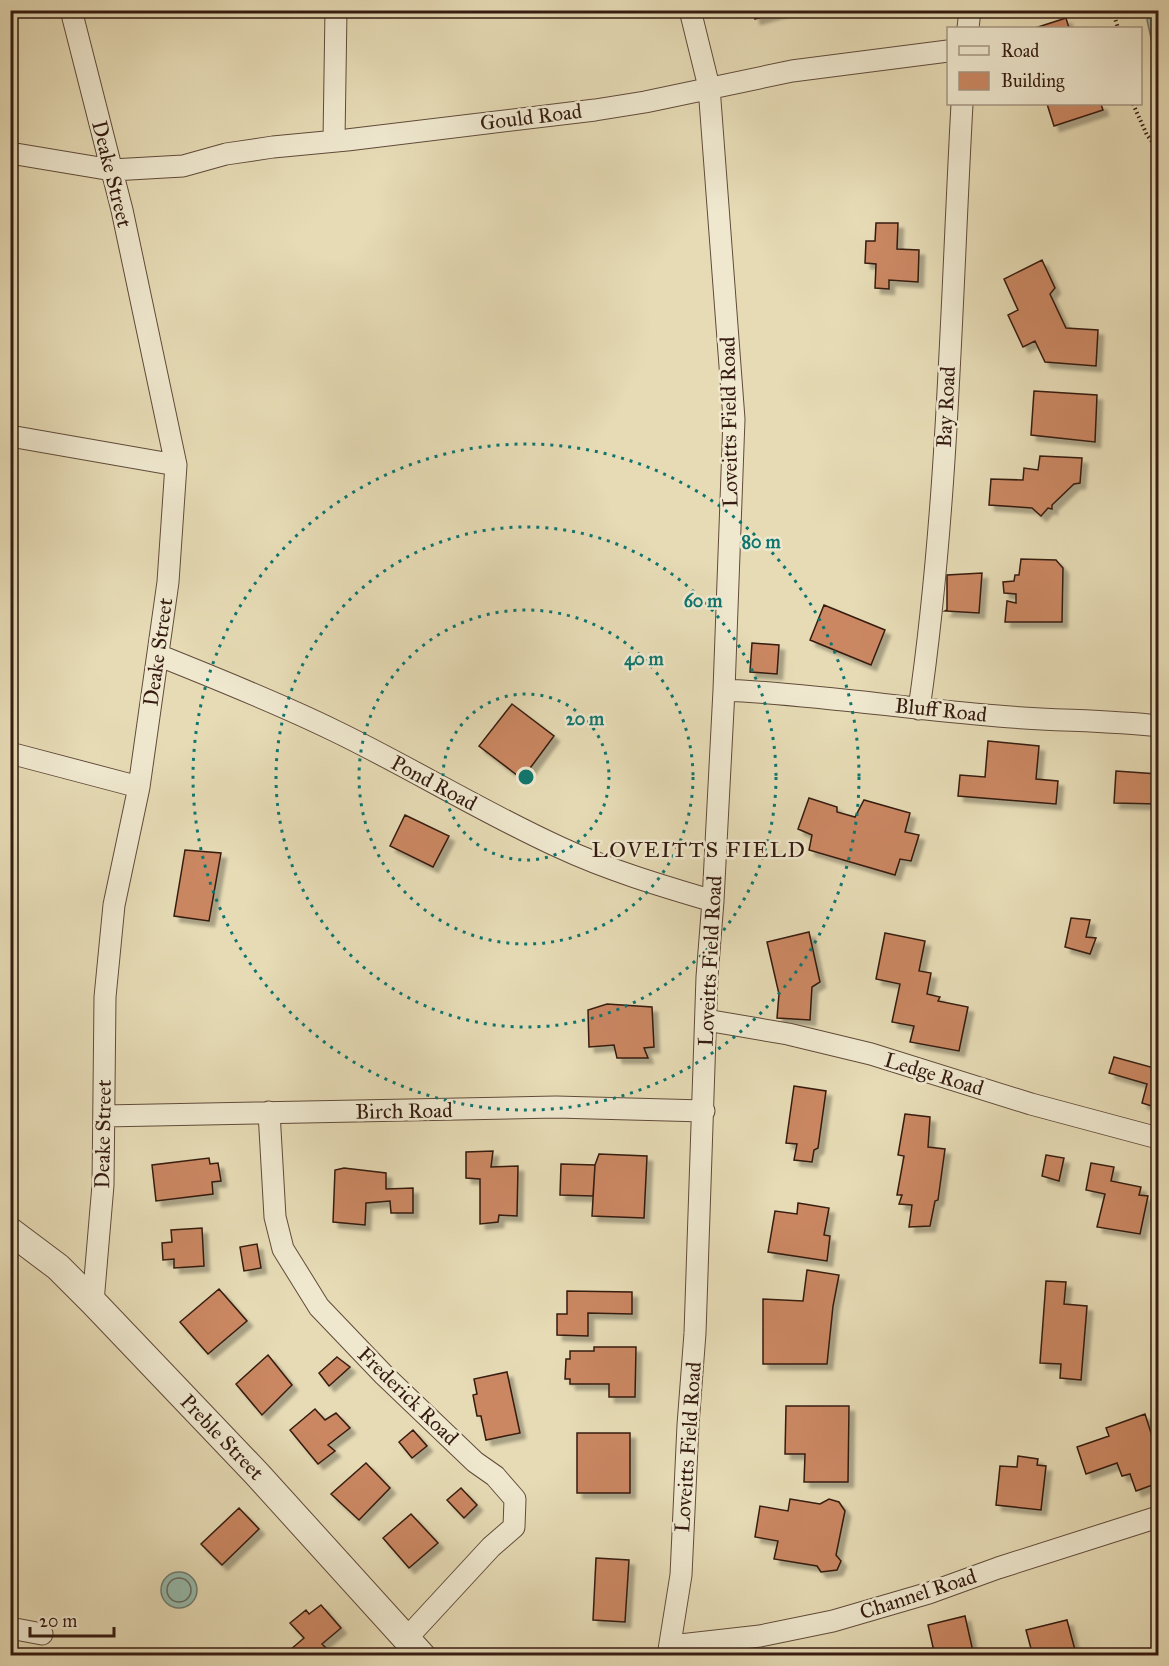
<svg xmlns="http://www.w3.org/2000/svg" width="1169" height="1666" font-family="'IM FELL Great Primer',serif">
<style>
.water{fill:#96bbad;stroke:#6f7b6f;stroke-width:1.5}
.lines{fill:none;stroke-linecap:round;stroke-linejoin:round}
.shore{stroke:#666b5f;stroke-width:1.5}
.building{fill:#ca8762;stroke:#351b11;stroke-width:1.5;filter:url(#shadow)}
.minor-casing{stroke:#614b3a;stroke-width:23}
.tertiary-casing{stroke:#614b3a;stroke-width:29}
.path{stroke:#351b11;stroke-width:4;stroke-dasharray:1.5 3;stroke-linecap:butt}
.minor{stroke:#efe8cf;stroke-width:21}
.tertiary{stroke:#efe8cf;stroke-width:27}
.ring{fill:none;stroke:#0f766e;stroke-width:3;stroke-dasharray:3 6}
.labels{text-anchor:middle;stroke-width:5;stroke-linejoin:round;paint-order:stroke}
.street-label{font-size:21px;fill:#351b11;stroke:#efe8cf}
.neighbourhood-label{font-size:22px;letter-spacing:1.5px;fill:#351b11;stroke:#efe8cf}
.centre{fill:#0f766e;stroke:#efe8cf;stroke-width:3}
.ring-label{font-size:18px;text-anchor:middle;font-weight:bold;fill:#0f766e;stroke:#efe8cf;stroke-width:5;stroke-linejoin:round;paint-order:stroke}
</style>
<defs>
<filter id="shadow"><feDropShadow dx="5.5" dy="5.5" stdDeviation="1.5" flood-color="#0004"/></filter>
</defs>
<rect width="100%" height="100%" fill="#e6dbb5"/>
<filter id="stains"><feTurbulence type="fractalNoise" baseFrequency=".00333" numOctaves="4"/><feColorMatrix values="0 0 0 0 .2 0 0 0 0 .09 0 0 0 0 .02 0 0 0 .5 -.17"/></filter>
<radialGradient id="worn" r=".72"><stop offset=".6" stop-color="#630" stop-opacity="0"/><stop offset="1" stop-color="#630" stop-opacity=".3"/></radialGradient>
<path class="water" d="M1150,11H1158V70L1147,20Z
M161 1590a18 18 0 1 1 36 0a18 18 0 1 1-36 0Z"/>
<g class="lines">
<path class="shore" d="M167 1590a12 12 0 1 1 24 0a12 12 0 1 1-24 0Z"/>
</g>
<path class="building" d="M753,10H783V11L755,19Z
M1066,18L1069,28H1035Z
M1047,104H1101L1103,110L1054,126Z
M876,223H898L897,249L919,250L918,282L889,280V289L875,288L876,264L865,263L866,241H875Z
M1042,260L1055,288L1050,294L1066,328L1098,330L1096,366L1045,362L1035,341L1023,347L1008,315L1018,310L1004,279Z
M1034,391L1097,395L1095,442L1031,435Z
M1040,456L1082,458L1080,483L1074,484L1052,505V509L1048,508L1041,516L1032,508L989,505L991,479L1023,480L1024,468L1038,470Z
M1021,559L1056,560L1063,568L1062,622H1005L1007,601L1016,603V594L1004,593L1003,582L1014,581L1015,575H1019Z
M982,573L979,613L945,611L947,610V575Z
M824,605L885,630L871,665L810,640Z
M752,643L779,645L777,674L750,672Z
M512,704L554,736L522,779L479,746Z
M988,741L1039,746L1036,779L1058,781L1056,804L958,796L960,775L985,777Z
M1116,771L1158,774V804L1114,803Z
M809,798L837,807V812L855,817L864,800L910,813L905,832L919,835L911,861L900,859L895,875L809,850L812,835L798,829Z
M405,815L449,836L433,867L390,846Z
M185,850L221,853L209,921L174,916Z
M1154,912L1158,913V941L1152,940Z
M1071,918L1090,920L1086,937L1096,938L1090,954L1065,947Z
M809,932L820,982L812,987L810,1020L777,1018L779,994L767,942Z
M885,933L925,941L919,971L931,973L927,994L940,997L938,1001L968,1007L959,1051L910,1042L914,1026L892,1022L900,984L876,979Z
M607,1004L652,1007L654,1047L644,1048L648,1058H617L614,1045L589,1047L588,1010Z
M1114,1057L1158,1069V1108L1142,1103L1147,1084L1109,1073Z
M794,1086L826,1091L818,1148L814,1150L812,1162L794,1160L797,1144L786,1143Z
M905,1114L930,1117L928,1147L945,1149L938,1200L935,1201L930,1226L909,1227L912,1205L899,1204L902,1195H897L904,1156L898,1155Z
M493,1151L491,1167L518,1166L517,1216L499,1215L498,1222L480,1224V1179L466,1178V1152Z
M599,1154L647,1156L644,1218L592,1216L595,1165Z
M1046,1155L1064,1158L1059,1181L1042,1176Z
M209,1158L210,1164L218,1163L221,1181L212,1182L213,1194L156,1201L152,1165Z
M1091,1163L1114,1167L1111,1181L1141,1187L1139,1195L1148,1196L1140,1234L1097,1227L1105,1194L1086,1190Z
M561,1164L595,1165L593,1196L560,1195Z
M344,1168L386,1173V1189L413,1188V1213H391L390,1201L366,1203L365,1225L333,1222L335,1170Z
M798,1203L829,1208L824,1235L830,1236L827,1261L768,1252L775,1211L797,1214Z
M202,1228L204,1266L174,1268V1259L163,1260L162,1243L172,1242L171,1230Z
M257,1244L261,1268L244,1271L240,1247Z
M807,1270L839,1275L833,1306L827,1364H763V1299L803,1301Z
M1046,1281L1066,1282L1064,1304L1087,1306L1081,1380L1060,1378L1061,1364L1040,1363Z
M219,1289L247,1321L208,1354L180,1322Z
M567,1291L632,1292V1314L588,1313V1336L557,1335V1314H567Z
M594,1347H636L635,1397H609V1384H570V1379H565L566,1359H570V1351H594Z
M268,1355L292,1385L262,1415L236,1384Z
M337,1357L350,1367L329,1386L319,1373Z
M507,1372L520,1433L486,1440L481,1416H477L473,1395L477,1394L474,1379Z
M786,1406H849L848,1482H804L805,1454H785Z
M315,1409L325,1420L336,1413L350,1428L328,1445L335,1451L318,1464L290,1430Z
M1145,1414L1158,1455V1466L1153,1468L1158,1483L1136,1491L1130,1474L1122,1476L1117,1463L1086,1474L1077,1447L1109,1436L1106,1428Z
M413,1430L427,1446L412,1458L399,1442Z
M577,1433H630V1493H577Z
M1018,1456L1038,1459L1037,1465L1046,1466L1041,1510L996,1505L1000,1466L1017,1467Z
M366,1463L390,1488L359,1520L331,1494Z
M461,1488L477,1505L464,1518L447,1500Z
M790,1499L820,1504L829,1499L839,1502L845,1511L836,1555L841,1561L837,1570L821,1572L817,1566L774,1559L778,1541L755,1537L760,1506L788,1511Z
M239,1508L259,1529L222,1565L201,1544Z
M411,1514L438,1543L409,1568L383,1538Z
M596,1558L629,1560L625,1622L593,1620Z
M321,1605L341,1628L322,1644L329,1651L324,1656H283L304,1638L290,1623L306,1610L309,1614Z
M965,1616L974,1656H935L928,1625Z
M1067,1620L1075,1650H1078L1079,1656H1033L1026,1630Z"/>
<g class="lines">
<g class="minor-casing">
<path id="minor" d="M71,10L122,210L176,465L168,582L139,787L114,905L105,997L103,1185L93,1302
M968,28L970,10
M334,140L336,10
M10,153L112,170L183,166L226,154L273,147L347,140L595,110L645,102L792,71L948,51
M10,436L176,465
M158,655C217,679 276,702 333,730C410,767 482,812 559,847C608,870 662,886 713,901
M724,690C816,694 907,709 998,716C1052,721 1105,720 1158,726
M919,709C948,509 951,305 962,104
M10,753L139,787
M706,1020L788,1034L871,1054L1031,1104L1158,1138
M269,1112L275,1217L283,1249L319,1307L384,1375L475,1462L495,1476L515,1499L514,1527L491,1547L406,1639
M104,1116L556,1107L704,1111
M10,1628L42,1634
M671,1646L760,1636L833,1621L929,1593L998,1568L1158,1517
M668,1656L681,1575L688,1425L695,1333L707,977L713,901L724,690L734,419L709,87L690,10"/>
</g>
<g class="tertiary-casing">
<path id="tertiary" d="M10,1231L58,1267L93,1302L257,1474L422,1656"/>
</g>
<path class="path" d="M1090,10L1113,12L1118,28
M1133,104L1147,135L1158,149"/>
<use href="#minor" class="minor"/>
<use href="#tertiary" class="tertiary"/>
</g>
<g class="ring">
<circle cx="526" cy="777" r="83"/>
<circle cx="526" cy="777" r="167"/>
<circle cx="526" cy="777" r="250"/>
<circle cx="526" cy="777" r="333"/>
</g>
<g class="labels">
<g class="street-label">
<text transform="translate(531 117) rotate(-7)" y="7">Gould Road</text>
<text transform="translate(112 174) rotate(76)" y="7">Deake Street</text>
<text transform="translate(946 407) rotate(-87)" y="7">Bay Road</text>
<text transform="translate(729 422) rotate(-91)" y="7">Loveitts Field Road</text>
<text transform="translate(158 652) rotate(-82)" y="7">Deake Street</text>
<text transform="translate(941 710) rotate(6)" y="7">Bluff Road</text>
<text transform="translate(434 783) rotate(28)" y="7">Pond Road</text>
<text transform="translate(710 961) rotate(-87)" y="7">Loveitts Field Road</text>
<text transform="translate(934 1074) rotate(17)" y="7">Ledge Road</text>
<text transform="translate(404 1111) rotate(-1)" y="7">Birch Road</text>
<text transform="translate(103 1134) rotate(-89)" y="7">Deake Street</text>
<text transform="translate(408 1396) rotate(44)" y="7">Frederick Road</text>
<text transform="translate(222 1437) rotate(46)" y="7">Preble Street</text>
<text transform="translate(688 1447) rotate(-86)" y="7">Loveitts Field Road</text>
<text transform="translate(918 1594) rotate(-18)" y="7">Channel Road</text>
</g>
<g class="neighbourhood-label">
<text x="699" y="857">LOVEITTS FIELD</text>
</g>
</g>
<circle cx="526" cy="777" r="9" class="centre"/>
<g class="ring-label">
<text x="761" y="548">80 m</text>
<text x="703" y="607">60 m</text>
<text x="644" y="665">40 m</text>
<text x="585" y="725">20 m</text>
</g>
<rect width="1169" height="1666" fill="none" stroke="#e6dbb5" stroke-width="36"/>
<rect x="12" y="12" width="1145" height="1642" fill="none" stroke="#351b11" stroke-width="3"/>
<rect x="18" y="18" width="1133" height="1630" fill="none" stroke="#351b11" stroke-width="1.5"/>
<rect x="947" y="27" width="195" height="78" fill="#efe8cf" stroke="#a59683" stroke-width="1.5"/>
<rect x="959" y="46" width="30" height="9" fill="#efe8cf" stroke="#a59683" stroke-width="1.5"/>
<text x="1001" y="57" font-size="18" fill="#351b11">Road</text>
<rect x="959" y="72" width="30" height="18" fill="#ca8762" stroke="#a59683" stroke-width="1.5"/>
<text x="1001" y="87" font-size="18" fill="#351b11">Building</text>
<path d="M30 1627v9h84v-9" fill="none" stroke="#351b11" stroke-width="3"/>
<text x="39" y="1627" font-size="18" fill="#351b11" stroke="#efe8cf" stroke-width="4.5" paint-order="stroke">20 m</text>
<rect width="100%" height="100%" filter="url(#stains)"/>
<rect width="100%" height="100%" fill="url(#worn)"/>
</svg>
